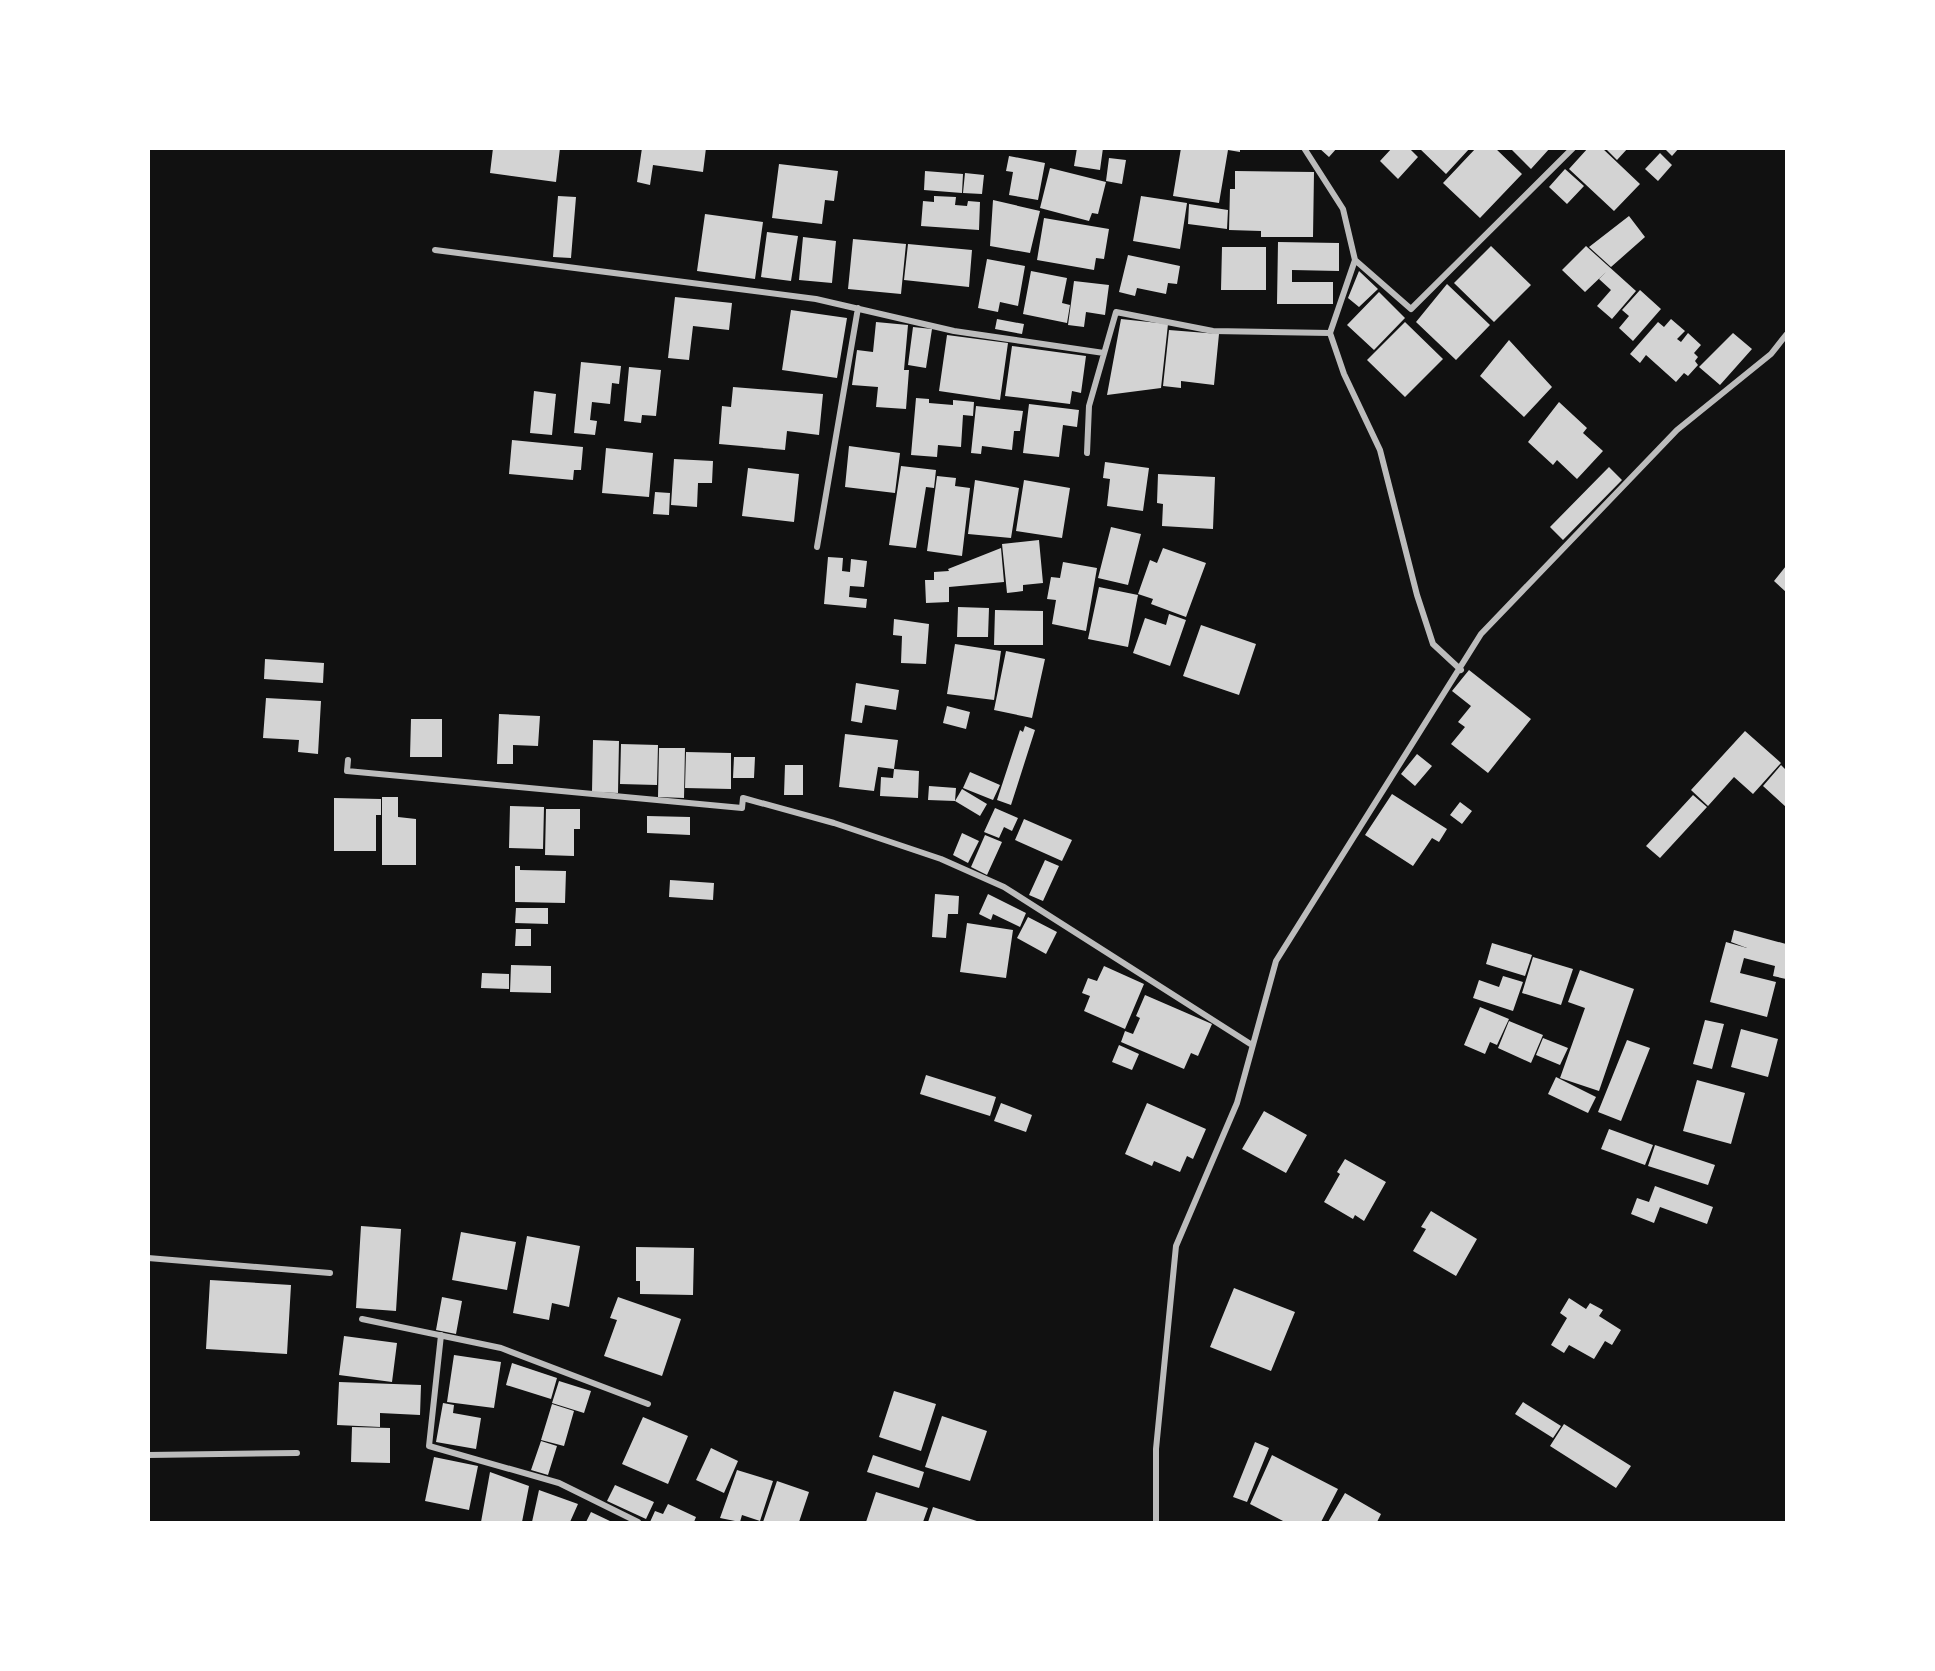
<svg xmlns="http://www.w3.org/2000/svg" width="1935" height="1671" font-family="Lora,serif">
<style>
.building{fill:#d3d3d3}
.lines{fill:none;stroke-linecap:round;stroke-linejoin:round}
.minor{stroke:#bcbcbc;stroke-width:6}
</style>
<rect width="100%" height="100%" fill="#111"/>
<path class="building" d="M493,148H560L556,182L490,173Z
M642,148H706L703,172L653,165L650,185L637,182Z
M1077,148H1103L1100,170L1074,166Z
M1181,148H1240V152L1228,150L1219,203L1173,196Z
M1319,148H1337L1329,157Z
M1392,148H1409L1418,157L1398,179L1380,161Z
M1419,148H1470L1446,174Z
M1476,148H1495L1522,174L1480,218L1443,183Z
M1510,148H1550L1531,169Z
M1588,148H1602L1640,184L1614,211L1569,169Z
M1605,148H1628L1617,160Z
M1664,148H1679L1672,156Z
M1660,153L1672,165L1658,181L1645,169Z
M1009,156L1045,163L1038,200L1009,195L1013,172L1006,171Z
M1109,158L1126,160L1122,184L1106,181Z
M779,164L838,171L834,201L825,200L822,224L772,218Z
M1050,168L1106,182L1098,214L1092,213L1089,221L1040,208Z
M1565,169L1584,186L1567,204L1549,187Z
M925,171L963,174L962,193L924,190Z
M1235,171L1314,172L1313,237H1261V231L1229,230L1230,189H1235Z
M965,173L984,175L982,194L963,193Z
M558,196L576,197L571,258L553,257Z
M934,196L956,197L955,205L967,206L968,201L980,202L979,230L921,226L923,201L934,202Z
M1141,196L1187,203L1180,249L1133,241Z
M993,200L1040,211L1030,253L990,246Z
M1189,204L1228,210L1227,229L1188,224Z
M705,214L763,222L755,279L697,271Z
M1629,216L1645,237L1611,267L1589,247Z
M1044,218L1109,229L1104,259L1096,258L1094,270L1037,260Z
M767,232L798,236L791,281L761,277Z
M803,237L836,241L832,283L799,280Z
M853,239L906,244L901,294L848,289Z
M1278,242L1339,243V271L1292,270V282H1333V304H1277Z
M908,244L972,250L969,287L904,280Z
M1491,246L1531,285L1494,322L1454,283Z
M1586,246L1636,291L1612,319L1597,306L1611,290L1599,279L1606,272L1585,292L1562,270Z
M1222,247H1266V290H1221Z
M1128,255L1180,266L1177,284L1168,283L1166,294L1137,288L1135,296L1119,292Z
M987,259L1025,266L1018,306L1000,302L998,312L978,308Z
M1031,271L1067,278L1062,303L1070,305L1067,323L1023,314Z
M1359,271L1378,289L1359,307L1348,298Z
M1074,281L1109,285L1105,315L1086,312L1084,327L1068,325Z
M1447,284L1490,325L1456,360L1416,322Z
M1640,290L1661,309L1633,341L1619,328L1629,316L1622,310Z
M1379,292L1405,318L1374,350L1347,325Z
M675,297L732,303L729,330L693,326L689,360L668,358Z
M791,310L847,318L837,378L782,370Z
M997,319L1024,324L1022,334L995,329Z
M1121,319L1168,324L1161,388L1107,395Z
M1671,319L1685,331L1677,339L1681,342L1688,333L1701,345L1694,353L1698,357L1695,361L1698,365L1688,376L1684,373L1676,382L1646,355L1640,363L1630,354L1658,322L1664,327Z
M876,322L908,325L904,370H909L906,409L876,407L878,387L852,385L857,350L873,352Z
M1405,322L1443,359L1405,397L1367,360Z
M913,327L932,329L926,368L908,365Z
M1169,330L1219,334L1214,385L1181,381V388L1163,386Z
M1733,333L1752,349L1720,385L1699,367Z
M947,335L1008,343L1000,400L939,391Z
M1509,340L1552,387L1524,417L1480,376Z
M1012,346L1086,356L1081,393L1072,391L1070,404L1005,396Z
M581,362L621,366L619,384L612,383L610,404L592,402L590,420L597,421L595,435L574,433Z
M629,367L661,370L656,416L642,415L641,423L624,421Z
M733,387L823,394L819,435L787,431L785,450L719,444L722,406L731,407Z
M534,391L556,394L552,435L530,433Z
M916,398L929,399V403L953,405V400L974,402L973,416L963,415L961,447L938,445L937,457L911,455Z
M1559,402L1587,428L1583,433L1603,451L1577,479L1557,460L1553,465L1528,442Z
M1029,404L1079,410L1077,427L1063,425L1059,457L1023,453Z
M976,406L1023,411L1020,431H1014L1012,450L982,446L981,454L971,453Z
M512,440L583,447L581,470H574L573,480L509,474Z
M849,446L900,453L895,493L845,487Z
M606,448L653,453L649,497L602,493Z
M674,459L713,461L712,483H698L697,507L671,505Z
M1105,462L1149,468L1143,511L1107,506L1110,479L1103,478Z
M901,466L936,470L934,488L926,487L916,548L889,545Z
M1609,467L1622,480L1563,540L1550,527Z
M748,468L799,474L794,522L742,516Z
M1158,474L1215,477L1213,529L1162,526L1163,504L1157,503Z
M937,476L956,478L955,486L970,488L962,556L927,551Z
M975,480L1019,488L1011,538L968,534Z
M1024,480L1070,488L1062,538L1016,531Z
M655,492L670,493L669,515L653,514Z
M1111,527L1141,534L1128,585L1098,578Z
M1039,540L1043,583L1023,585V591L1007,593L1002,544Z
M1001,548L1004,582L949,587V602L926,603L925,580H934V572L949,571L948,569Z
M1163,548L1206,563L1186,617L1151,604L1153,599L1138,594L1150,560L1157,563Z
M828,557L843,558L842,571L850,572L851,559L867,561L864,587L850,586L849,597L867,599L866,608L824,604Z
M1063,562L1097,568L1086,631L1052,624L1056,600L1047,599L1051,577L1060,578Z
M1786,566V592L1774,581Z
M1099,587L1138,595L1128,647L1088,639Z
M958,607L989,608L988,637H957Z
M995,610L1043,611V645H994Z
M1169,614L1186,620L1170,666L1133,653L1145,618L1166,625Z
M894,619L929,624L926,664L901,663L902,636L893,635Z
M1201,625L1256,644L1239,695L1183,676Z
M955,644L1001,651L994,700L947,694Z
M1006,651L1045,659L1032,718L994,710Z
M265,659L324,663L323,683L264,679Z
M1469,670L1531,719L1488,773L1451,744L1465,727L1458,722L1471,706L1452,691Z
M856,683L899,690L896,710L865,705L862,723L851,721Z
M266,698L321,701L318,754L298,752L299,740L263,738Z
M947,706L970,712L966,729L943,723Z
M499,714L540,716L538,746L513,745V764H497Z
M411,719H442V757H410Z
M1025,726L1035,730L1011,805L997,800L1020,730L1023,732Z
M1745,731L1781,763L1753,794L1734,777L1708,806L1691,790Z
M845,734L898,740L894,769L878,767L874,791L839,787Z
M593,740L619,741L618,793L592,792Z
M621,744L658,745L657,785L620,784Z
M659,748H685L684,798L658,797Z
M686,752L731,753V789L685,788Z
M1417,754L1432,766L1415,786L1401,774Z
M734,757H755L754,778H733Z
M785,765H803V795H784Z
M1781,765L1786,770V807L1763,786Z
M894,769L919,771L918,798L880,796L881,777L893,778Z
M970,772L1000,785L993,800L963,788Z
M929,786L956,788L955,801L962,789L987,804L980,816L955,801L928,800Z
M1392,794L1447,829L1439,842L1432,838L1413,866L1365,835Z
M1693,795L1707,807L1660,858L1646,846Z
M382,797H398V817L416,819V865H382Z
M334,798L381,799V815H376V851H334Z
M1460,802L1472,811L1462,824L1450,815Z
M510,806L544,807L543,849L509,848Z
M995,808L1018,818L1012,831L1004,827L999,838L984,832Z
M546,809H580V829H574V856L545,855Z
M647,816L690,817V835L647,833Z
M1024,819L1072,840L1062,861L1015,840Z
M962,833L979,841L968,863L953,855Z
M985,835L1002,842L987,875L971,867Z
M1045,860L1059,866L1043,901L1029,895Z
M515,866H520V870L566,871L565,903L515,902Z
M670,880L714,883L713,900L669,897Z
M935,894L959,896L958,914H948L946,938L932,937Z
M988,894L1026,913L1020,927L993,914L991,920L979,914Z
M516,908H548V924L515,923Z
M1028,917L1057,932L1046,954L1017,938Z
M967,923L1013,930L1006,978L960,972Z
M516,929H531V946H515Z
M1734,930L1786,944V979L1773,976L1775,966L1744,958L1740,973L1776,982L1767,1017L1710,1002L1726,942L1747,948L1731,942Z
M1492,943L1532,955L1525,976L1486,964Z
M1533,957L1573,969L1561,1005L1522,993Z
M511,965L551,966V993L510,992Z
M1104,966L1144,984L1125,1029L1084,1011L1090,996L1082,993L1088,978L1097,981Z
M1580,970L1634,989L1599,1091L1560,1078L1585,1008L1568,1002Z
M482,973L509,974V989L481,988Z
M1503,976L1523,982L1513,1011L1473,998L1479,980L1499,987Z
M1145,995L1212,1024L1198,1056L1191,1053L1184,1069L1121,1042L1125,1031L1133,1034L1140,1018L1136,1016Z
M1480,1007L1509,1019L1497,1045L1490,1042L1485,1054L1464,1045Z
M1705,1020L1724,1024L1712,1069L1693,1064Z
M1509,1021L1543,1035L1531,1063L1498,1048Z
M1741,1029L1778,1039L1768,1077L1731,1067Z
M1543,1038L1568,1048L1560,1065L1536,1055Z
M1627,1040L1650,1048L1621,1121L1598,1112Z
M1119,1045L1139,1054L1132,1070L1112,1062Z
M926,1075L996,1097L990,1116L920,1094Z
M1556,1077L1596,1097L1588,1113L1548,1094Z
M1697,1080L1745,1093L1731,1144L1683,1131Z
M1001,1103L1032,1115L1026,1132L994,1121Z
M1147,1103L1206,1129L1193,1159L1187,1156L1180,1172L1154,1161L1152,1166L1125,1154Z
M1264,1111L1307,1135L1286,1173L1242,1149Z
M1609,1129L1653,1145L1645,1165L1601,1149Z
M1655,1145L1715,1165L1708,1185L1648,1166Z
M1345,1159L1386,1182L1364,1221L1355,1215L1353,1219L1324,1202L1340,1174L1337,1172Z
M1655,1186L1713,1207L1707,1224L1660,1207L1654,1223L1631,1214L1637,1198L1649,1202Z
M1431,1211L1477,1239L1456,1276L1413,1251L1426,1229L1421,1227Z
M361,1226L401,1229L396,1311L356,1308Z
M461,1232L516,1242L507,1290L452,1280Z
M527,1236L580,1246L569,1307L552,1303L549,1320L513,1313Z
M636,1247L694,1248L693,1295L640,1294V1281H636Z
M210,1280L291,1285L287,1354L206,1349Z
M1234,1288L1295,1312L1271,1371L1210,1347Z
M442,1297L462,1301L456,1334L436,1330Z
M618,1297L681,1319L662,1376L604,1356L617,1320L610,1318Z
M1569,1298L1586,1309L1590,1303L1603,1310L1599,1316L1621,1330L1612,1345L1605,1341L1594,1359L1569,1345L1564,1353L1551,1345L1567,1318L1560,1313Z
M344,1336L397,1343L392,1382L339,1375Z
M454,1355L501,1362L494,1408L447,1402Z
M512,1363L557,1378L551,1399L506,1385Z
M559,1381L591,1391L584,1413L552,1403Z
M339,1382L421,1385L420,1415L380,1413V1427L337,1425Z
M894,1391L936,1404L921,1451L879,1437Z
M1523,1402L1561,1426L1553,1438L1515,1414Z
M443,1403L454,1405L453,1413L481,1418L476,1449L436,1442Z
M552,1404L574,1411L564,1446L541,1440Z
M942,1416L987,1431L970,1481L925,1467Z
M643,1417L688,1436L668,1484L622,1464Z
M1564,1424L1631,1466L1616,1488L1550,1446Z
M352,1427L390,1428V1463L351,1462Z
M541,1441L557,1446L548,1475L531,1470Z
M1255,1442L1269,1448L1247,1502L1233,1497Z
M711,1448L738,1461L724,1493L696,1480Z
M873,1455L924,1472L919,1488L867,1472Z
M1272,1455L1338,1489L1321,1522H1285L1250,1504Z
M434,1457L478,1466L469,1510L425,1501Z
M737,1470L773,1481L760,1521L742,1515L740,1522L720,1518Z
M490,1472L529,1486L522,1522H481Z
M777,1481L809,1492L799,1522H763Z
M615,1485L654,1502L646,1519L607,1501Z
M539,1490L578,1504L570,1522H532Z
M876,1492L928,1508L923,1522H866Z
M1345,1493L1381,1514L1377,1522H1328Z
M668,1504L696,1517L694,1522H650L655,1511L663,1514Z
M933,1507L980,1522H928Z
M591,1512L612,1522H586Z"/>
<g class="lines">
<path class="minor" d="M435,250L816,299L954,331L1104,353
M1355,260L1411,309L1573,148
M1330,333L1344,374L1380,450L1417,595L1433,644L1461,670
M1087,453L1089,406L1116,312L1213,331L1330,333L1355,260L1343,209L1304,148
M817,547L858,308
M348,760L347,771L742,808L743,798L834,823L941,859L1004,887L1252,1045
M148,1258L330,1273
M362,1319L501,1348L648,1404
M441,1335L429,1446L559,1483L638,1522
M148,1455L297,1453
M1156,1522V1449L1176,1246L1237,1103L1276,961L1481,634L1677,430L1771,354L1786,335"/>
</g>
<rect width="1935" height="1671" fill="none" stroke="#ffffff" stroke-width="300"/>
</svg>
